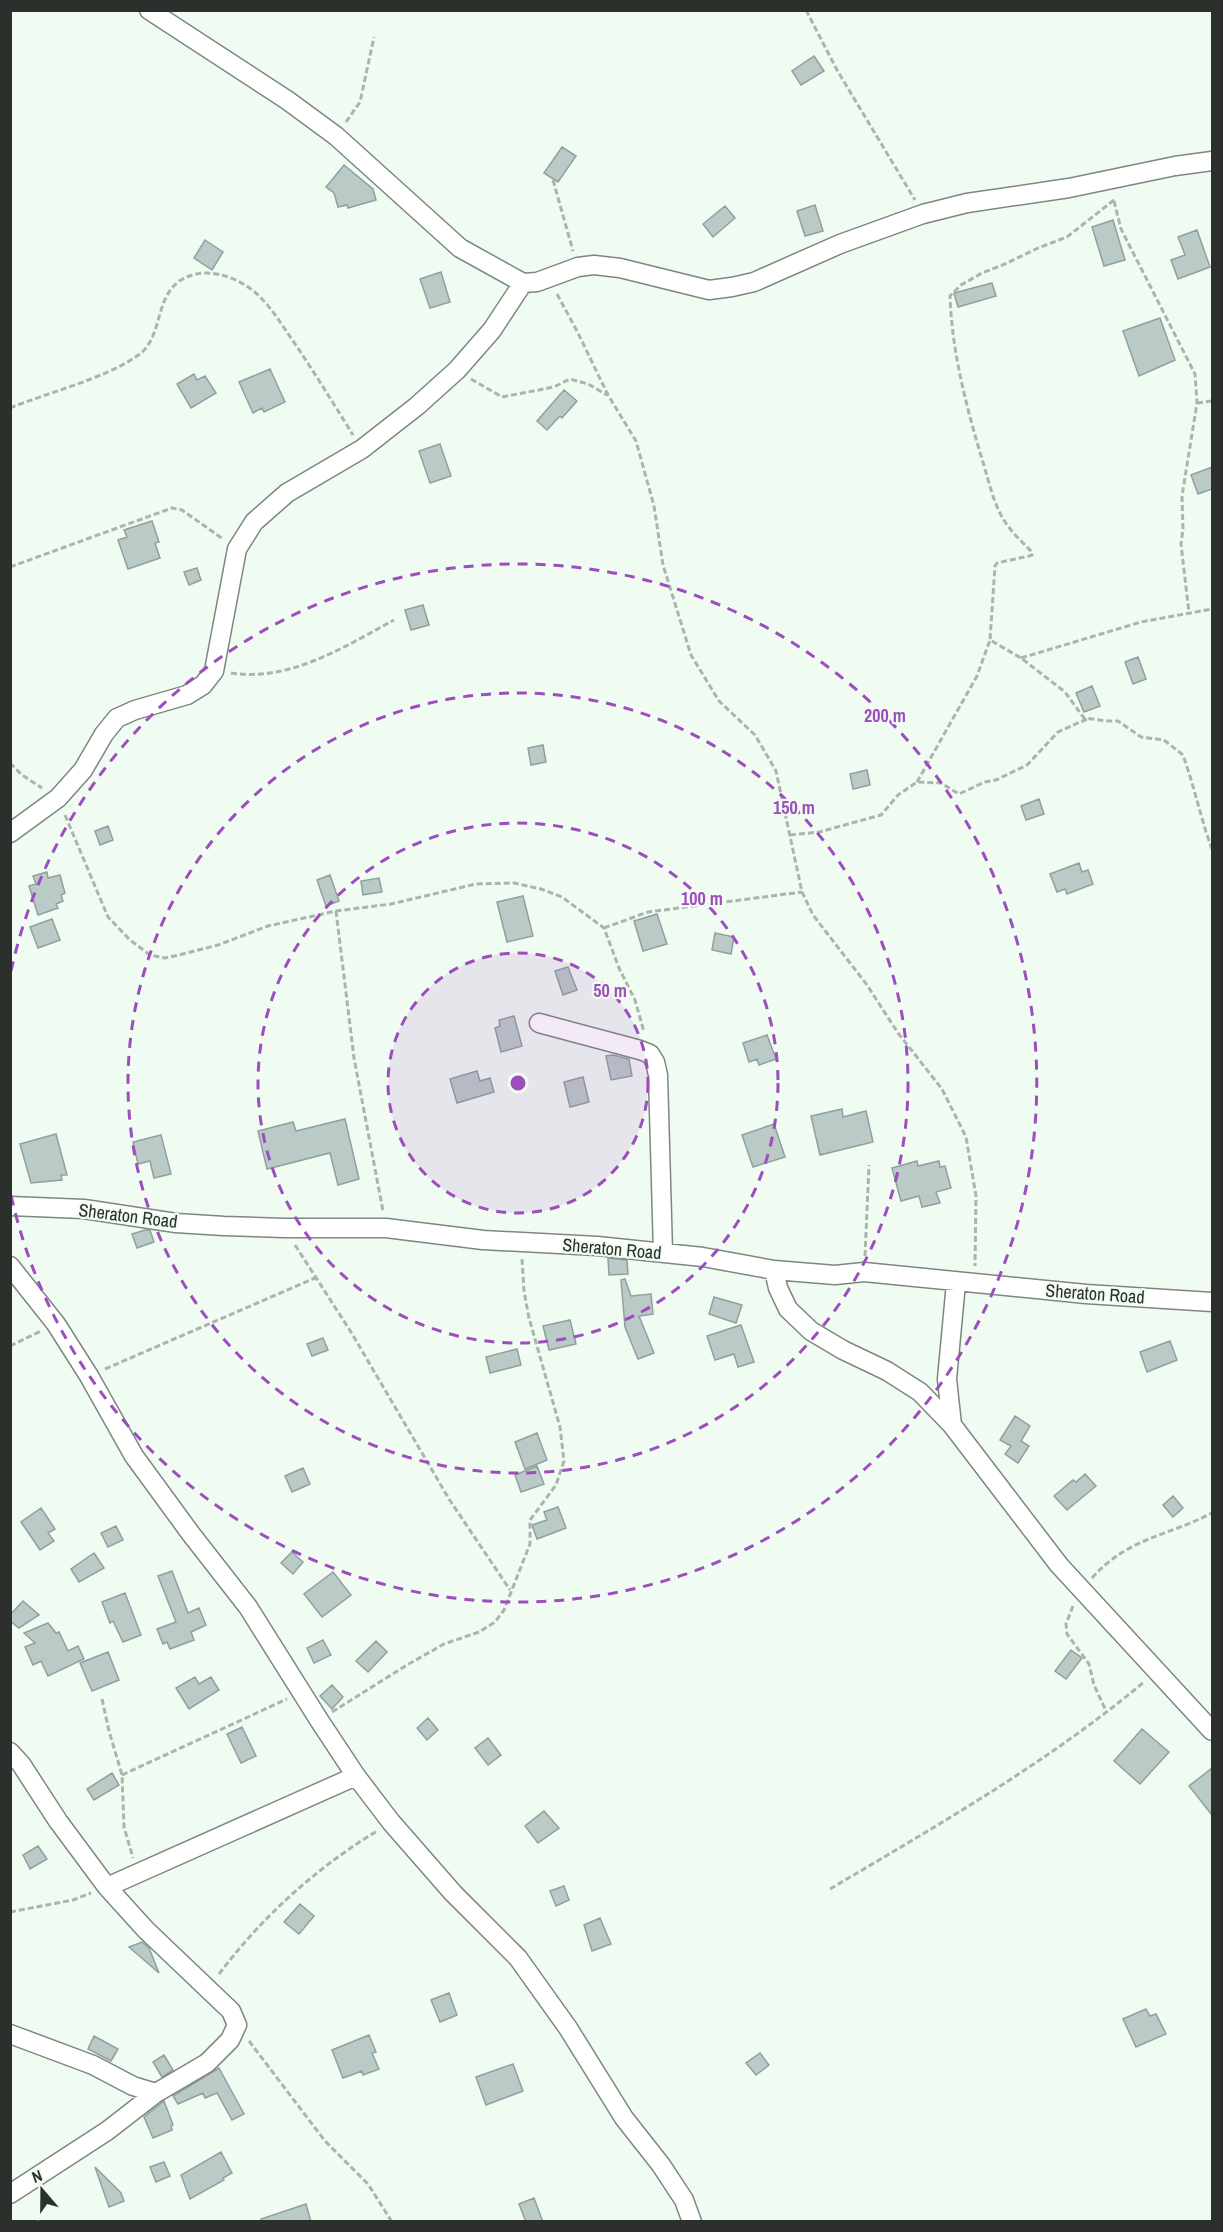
<svg xmlns="http://www.w3.org/2000/svg" width="1223" height="2232" font-family="'Archivo Narrow',sans-serif">
<style>
.building{fill:#bacac7;stroke:#91a09e;stroke-width:1.5}
.lines{fill:none;stroke-linecap:round;stroke-linejoin:round}
.minor-casing{stroke:#7d8780;stroke-width:21}
.path{stroke:#abb4ad;stroke-width:3;stroke-dasharray:6 3;stroke-linecap:butt}
.minor{stroke:#fff;stroke-width:18}
.ring{fill:none;stroke:#9d4dbe;stroke-width:3;stroke-dasharray:10 8}
.labels{text-anchor:middle;stroke-width:4.5;stroke-linejoin:round;paint-order:stroke}
.street-label{font-size:18px;fill:#2c302d;stroke:#f0fbf2}
.centre{fill:#9d4dbe;stroke:#f0fbf2;stroke-width:3}
.ring-label{font-size:18px;text-anchor:middle;font-weight:bold;fill:#9d4dbe;stroke:#f0fbf2;stroke-width:4.5;stroke-linejoin:round;paint-order:stroke}
</style>
<rect width="100%" height="100%" fill="#f0fbf2"/>
<path class="building" d="M814,56L824,71L801,85L792,71Z
M562,147L576,156L558,182L544,173Z
M344,165L373,189L376,200L348,208L347,205L338,207L334,193L326,187Z
M815,205L823,231L805,236L797,211Z
M725,206L735,218L713,237L703,224Z
M1113,220L1125,260L1104,266L1092,227Z
M1197,230L1210,267L1178,279L1171,260L1185,255L1178,237Z
M205,240L223,252L212,270L194,258Z
M441,272L450,302L430,308L420,279Z
M992,283L996,296L958,307L954,293Z
M1160,318L1175,360L1139,376L1123,331Z
M270,369L285,402L264,412L262,408L253,413L239,382Z
M194,374L197,380L205,376L216,393L191,408L177,384Z
M564,390L577,401L562,418L560,416L547,430L537,421Z
M440,444L451,476L430,483L419,451Z
M1212,467V489L1198,494L1191,475Z
M152,521L159,542L155,543L160,558L128,569L118,540L127,537L124,530Z
M197,568L201,580L189,585L184,572Z
M423,605L429,625L411,630L405,610Z
M1138,657L1146,679L1133,684L1125,662Z
M1092,686L1100,706L1084,712L1076,693Z
M543,745L546,762L531,765L528,748Z
M867,770L870,785L853,789L850,774Z
M1039,799L1044,814L1026,820L1021,806Z
M108,826L113,840L100,845L95,831Z
M1079,863L1082,872L1088,870L1093,884L1067,894L1065,889L1057,892L1050,874Z
M47,872L48,878L60,875L65,893L61,895L63,901L56,904L58,908L38,915L29,886L36,884L33,876Z
M330,875L339,901L326,906L317,880Z
M379,878L382,892L363,895L361,881Z
M523,896L533,936L507,942L497,902Z
M657,914L667,944L643,951L634,921Z
M52,919L60,940L38,948L30,927Z
M715,933L734,937L731,954L712,950Z
M568,967L577,990L563,995L555,971Z
M514,1016L522,1046L501,1052L495,1028L500,1026L499,1020Z
M767,1035L776,1059L759,1065L757,1059L749,1062L743,1043Z
M613,1055L629,1059L632,1076L611,1080L606,1056Z
M477,1071L480,1081L490,1078L494,1092L457,1103L450,1079Z
M583,1077L589,1102L570,1107L564,1082Z
M842,1109L843,1117L866,1111L873,1142L820,1155L811,1116Z
M345,1119L359,1179L338,1185L330,1153L267,1169L258,1131L293,1122L296,1131Z
M774,1124L785,1157L753,1167L742,1135Z
M56,1134L67,1175H61L62,1180L31,1183L20,1144Z
M161,1135L171,1174L154,1178L150,1161L138,1164L133,1142Z
M917,1161L918,1166L939,1161L940,1167L945,1166L951,1188L936,1192L940,1203L922,1207L919,1196L901,1201L892,1168Z
M145,1230H150L154,1242L137,1248L132,1234Z
M608,1258L627,1260L628,1274L609,1275Z
M625,1279L631,1296L651,1294L653,1314L639,1316L654,1353L638,1359L625,1327L621,1280Z
M714,1297L742,1305L736,1323L709,1314Z
M570,1320L576,1344L549,1350L543,1326Z
M741,1325L754,1362L738,1367L734,1354L715,1360L707,1336Z
M323,1338L328,1350L312,1356L307,1344Z
M1170,1341L1177,1360L1147,1372L1140,1352Z
M517,1349L521,1365L490,1373L486,1357Z
M1015,1416L1030,1426L1021,1441L1029,1446L1018,1463L1005,1454L1011,1446L1000,1440Z
M537,1433L547,1460L525,1469L515,1442Z
M537,1466L544,1484L521,1492L515,1475Z
M303,1468L310,1484L292,1492L285,1476Z
M1085,1474L1096,1486L1067,1510L1054,1496L1073,1480L1076,1482Z
M1173,1496L1183,1508L1173,1517L1163,1505Z
M558,1507L566,1528L537,1539L532,1525L547,1520L544,1512Z
M41,1508L55,1529L48,1533L54,1541L40,1550L21,1522Z
M116,1526L123,1540L108,1547L101,1533Z
M292,1552L303,1562L293,1574L281,1563Z
M94,1553L104,1568L79,1582L71,1569Z
M172,1571L188,1613L199,1608L206,1625L191,1632L194,1640L170,1649L167,1642L163,1644L157,1629L176,1622L158,1576Z
M333,1572L351,1595L322,1617L304,1594Z
M125,1593L141,1635L123,1642L113,1621L110,1623L102,1602Z
M23,1601L39,1615L19,1628L10,1621V1615Z
M48,1623L56,1633L59,1632L68,1651L78,1646L84,1659L48,1676L41,1661L33,1665L25,1647L35,1643L24,1633Z
M323,1640L331,1655L314,1663L307,1648Z
M376,1641L387,1652L368,1672L356,1661Z
M1071,1650L1082,1658L1066,1679L1055,1671Z
M108,1652L119,1680L92,1691L80,1663Z
M195,1677L199,1684L211,1677L219,1690L189,1709L176,1688Z
M332,1685L343,1697L332,1709L320,1696Z
M428,1718L438,1730L427,1740L417,1728Z
M242,1727L256,1756L241,1763L227,1734Z
M1142,1729L1169,1752L1140,1784L1114,1761Z
M488,1738L501,1755L488,1765L475,1748Z
M1212,1768V1815L1189,1786Z
M112,1773L119,1785L94,1800L87,1789Z
M544,1811L559,1828L538,1843L525,1826Z
M38,1846L47,1859L30,1869L23,1855Z
M564,1886L569,1900L556,1906L550,1891Z
M300,1904L314,1916L299,1934L284,1922Z
M600,1918L611,1944L592,1951L584,1925Z
M142,1942L149,1948L159,1973L129,1947Z
M449,1993L457,2015L440,2022L431,2000Z
M1146,2009L1150,2016L1156,2014L1166,2034L1136,2047L1123,2019Z
M369,2035L376,2052L372,2053L379,2069L363,2075L362,2071L343,2078L332,2050Z
M94,2036L118,2049L111,2061L88,2049Z
M760,2053L769,2065L756,2075L746,2063Z
M164,2055L173,2070L162,2077L153,2062Z
M513,2064L523,2091L486,2105L476,2077Z
M219,2068L244,2114L232,2120L217,2093L205,2098L203,2093L178,2104L173,2096Z
M164,2101L173,2125L171,2126L172,2130L153,2138L144,2117Z
M221,2152L232,2173L223,2178L224,2180L190,2199L181,2175Z
M164,2162L170,2176L156,2182L150,2167Z
M95,2167L121,2193L124,2201L109,2207Z
M534,2198L543,2222H526L519,2204Z
M306,2204L311,2222H261V2219Z"/>
<g class="lines">
<g class="minor-casing">
<path id="minor" d="M149,10L287,100L336,136L460,248L523,283L537,282L578,267L594,265L620,268L709,290L732,287L754,282L840,244L923,214L967,203L1069,188L1175,166L1212,161
M10,833L58,798L83,770L104,734L117,718L135,710L187,695L203,685L214,671L237,549L254,522L287,493L362,449L417,406L457,370L492,330L523,283
M539,1023L640,1050L650,1054L655,1062L658,1075L663,1253
M10,1206L84,1209L176,1223L224,1226L285,1228H386L483,1240L597,1246L703,1257L774,1270L835,1275L864,1272L1086,1294L1212,1302
M10,1266L56,1324L89,1376L134,1456L191,1534L248,1607L319,1720L356,1776L391,1822L453,1893L518,1958L568,2028L624,2118L661,2165L684,2200L692,2222
M774,1270L778,1288L788,1309L811,1331L843,1350L887,1371L920,1392L952,1425L1059,1565L1212,1731
M952,1425L947,1379L956,1283
M10,1752L21,1764L58,1821L107,1887L146,1930L231,2011L237,2025L230,2040L207,2063L156,2093L107,2131L10,2194
M107,1887L356,1776
M10,2034L93,2065L133,2086L156,2093"/>
</g>
<path class="path" d="M806,10L837,70L915,200
M346,122L360,102L374,37
M553,180L573,251
M1114,200L1067,237L1038,248L1005,264L982,273L961,285L950,296C952,355 968,413 985,469C989,483 993,499 1000,513C1007,528 1020,540 1032,552V555L1029,556L997,563L995,566L990,640L1021,658L1065,692L1084,718L1108,721H1118L1141,737L1164,740L1183,755L1190,776L1206,832L1212,849
M1114,201L1121,229L1195,374L1197,403L1182,496L1183,529L1181,544L1189,613
M557,294L577,331L608,395L636,441L654,506L663,565L691,655L719,701L755,735L776,771L802,892L813,915L867,985L898,1033L942,1089L966,1137L976,1196L975,1266
M471,379L502,397L554,387L570,379L588,384L607,395
M1197,403L1212,401
M10,408C49,392 104,379 137,356C163,339 154,301 178,282C204,263 241,277 261,298C272,309 280,322 289,335C311,367 332,401 353,435
M10,567L172,508L182,510L223,539
M1021,658L1141,622L1212,609
M231,673C290,682 344,647 394,620
M10,763L22,775L42,788
M917,782L977,676L990,640
M65,815L108,917L130,940L150,955L165,958L179,955L218,945L268,926L336,911L391,904L476,884L514,883L541,889L562,897L604,928L619,968L635,1000L644,1032
M790,835L819,832L881,815L898,795L917,782L941,783L959,794L985,782L996,780L1027,765L1058,732L1087,719
M336,911L354,1058L383,1211
M604,928L648,912L802,892
M295,1245L351,1332L449,1499L510,1590
M865,1256L869,1165
M10,1346L41,1331
M105,1369L315,1278
M1092,1578C1127,1538 1168,1536 1212,1513
M1073,1606L1066,1624L1067,1634L1089,1664L1094,1685L1107,1713
M102,1699L109,1731L122,1775L124,1827L133,1858
M332,1712L407,1665L444,1644L479,1632L495,1622L504,1610L530,1544V1520L556,1485L564,1461L560,1427L529,1318L524,1291L522,1259
M122,1775L287,1699
M830,1889C938,1825 1047,1763 1144,1682
M10,1912L73,1900L91,1893
M219,1974C262,1917 316,1868 377,1831
M249,2041L325,2141L368,2184L392,2222"/>
<use href="#minor" class="minor"/>
</g>
<circle cx="518" cy="1083" r="130" fill="#9d4dbe" fill-opacity=".12"/>
<g class="ring">
<circle cx="518" cy="1083" r="130"/>
<circle cx="518" cy="1083" r="260"/>
<circle cx="518" cy="1083" r="390"/>
<path d="M11 971A519 519 0 1 1 11 1195"/>
</g>
<g class="labels">
<g class="street-label">
<text transform="translate(128 1216) rotate(7)" y="6">Sheraton Road</text>
<text transform="translate(612 1249) rotate(5)" y="6">Sheraton Road</text>
<text transform="translate(1095 1294) rotate(4)" y="6">Sheraton Road</text>
</g>
</g>
<circle cx="518" cy="1083" r="9" class="centre"/>
<g class="ring-label">
<text x="885" y="722">200 m</text>
<text x="794" y="814">150 m</text>
<text x="702" y="905">100 m</text>
<text x="610" y="997">50 m</text>
</g>
<rect width="1223" height="2232" fill="none" stroke="#2c302d" stroke-width="24"/>
<g transform="translate(42 2190) rotate(340)" stroke="#f0fbf2" stroke-width="4.5" paint-order="stroke">
<path d="M0-4.5L10 22L0 15L-10 22Z" fill="#2c302d"/>
<text y="-9" font-size="16" font-weight="bold" text-anchor="middle" fill="#2c302d">N</text>
</g>
</svg>
